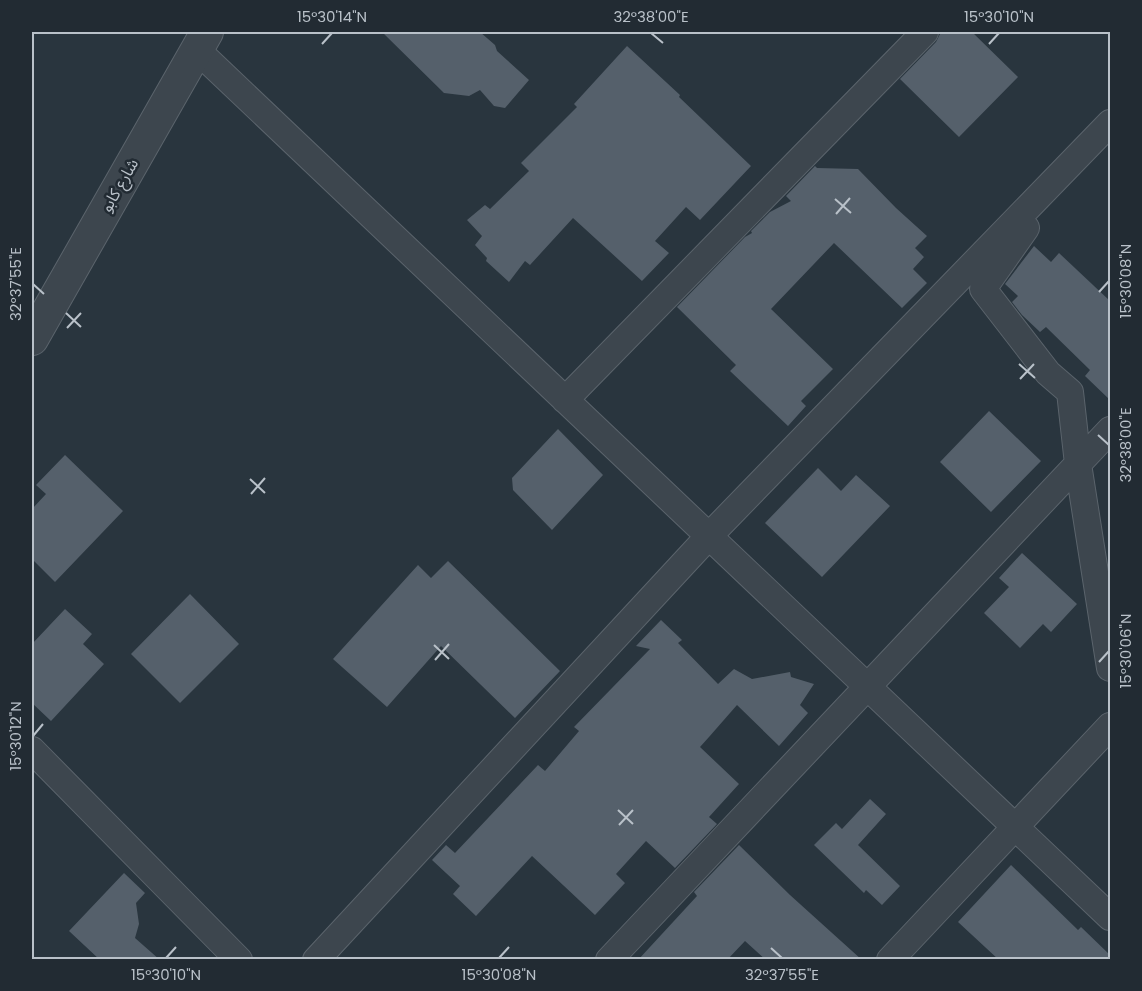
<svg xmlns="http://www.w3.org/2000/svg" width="1142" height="991" font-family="Poppins,'Noto Sans Arabic',sans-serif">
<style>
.building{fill:#55606b}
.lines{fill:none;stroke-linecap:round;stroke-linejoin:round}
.minor-casing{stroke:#5b646c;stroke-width:28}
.tertiary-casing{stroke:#5b646c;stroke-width:34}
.minor{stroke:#3d464e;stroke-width:26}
.tertiary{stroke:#3d464e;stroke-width:32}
.ticks{fill:none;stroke:#b9c1c9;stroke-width:2}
.labels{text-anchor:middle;stroke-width:5;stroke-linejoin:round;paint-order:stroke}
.street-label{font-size:16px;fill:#b9c1c9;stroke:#222b33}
.neatline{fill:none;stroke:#b9c1c9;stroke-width:2}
.ticks-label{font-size:15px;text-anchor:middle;fill:#b9c1c9}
</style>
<rect width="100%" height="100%" fill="#29353e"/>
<path class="building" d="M382,32H480L495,45L497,51L529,80L505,108L494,106L480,90L469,96L444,93Z
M941,32H972L1018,77L959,137L900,79L936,42Z
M627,46L680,95L679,97L751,166L700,220L686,207L655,241L669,253L642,281L573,218L530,265L525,261L509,282L486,261L487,258L475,245L482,236L467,220L485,205L490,209L529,171L521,163L577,107L574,104Z
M815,166L817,168L858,169L896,208L927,236L915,248L924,257L913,269L927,283L902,308L834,243L771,309L833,369L801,401L806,406L788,426L730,371L736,365L677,307L745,237L752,233L751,231L770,212L791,201L786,196Z
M1034,246L1051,262L1059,253L1110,301V400L1085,376L1090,370L1046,327L1040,332L1022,315L1012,302L1018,296L1005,284Z
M989,411L1041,461L991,512L940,462Z
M558,429L603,475L552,530L513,490L512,478Z
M65,455L123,511L55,582L32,559V509L46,494L36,485Z
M818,468L841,491L856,475L890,506L822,577L765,523Z
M1022,553L1077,604L1051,632L1043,624L1020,648L984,613L1009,587L999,578Z
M448,561L560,671L515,718L441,646L387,707L333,659L418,565L431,578Z
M190,594L239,644L180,703L131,654Z
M65,609L92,634L83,644L104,664L51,721L32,703V644Z
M661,620L682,640L678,643L718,684L734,669L752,679L790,672L791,677L814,684L800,705L808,713L779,746L737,705L709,737L700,747L739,784L709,817L717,824L675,868L646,841L616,874L625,883L595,915L532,856L476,916L453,894L460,886L432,860L446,845L455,853L538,765L545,771L579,731L574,727L650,649L636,646Z
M870,799L886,814L858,845L900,886L882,905L866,890L864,893L814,845L836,823L842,829Z
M739,845L790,895L862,960H766L745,941L727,960H638L697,896L694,892Z
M1011,865L1078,930L1081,927L1110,955V960H999L958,922Z
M124,873L145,893L136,903L139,924L135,938L160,960H100L69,931Z"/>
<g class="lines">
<g class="minor-casing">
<path id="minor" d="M197,50L1110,917
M1026,228L983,289L1048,373L1070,392L1078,464L1110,668
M565,400L925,32
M32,750L239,960
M316,960L709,536L1110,123
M609,960L1110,430
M890,960L1110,726"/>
</g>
<g class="tertiary-casing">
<path id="tertiary" d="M32,339L207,32"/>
</g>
<use href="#minor" class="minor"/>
<use href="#tertiary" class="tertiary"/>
</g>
<path class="ticks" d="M651,33L663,43M322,44L332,33M989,44L999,33M835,199L851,213M836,214L850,198M33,284L44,294M1099,292L1109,281M66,313L81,327M67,328L81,313M1019,364L1035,378M1020,379L1034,364M1098,435L1109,445M250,479L265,493M251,494L265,478M434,645L449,659M435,660L449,644M1099,662L1109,651M33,736L43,724M618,810L633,824M619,825L633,810M771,948L782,958M166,958L176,947M499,958L509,947"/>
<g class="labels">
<g class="street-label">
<text transform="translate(119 185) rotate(-60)" y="6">شارع كابو</text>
</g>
</g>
<rect width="1142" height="991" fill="none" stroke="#222b33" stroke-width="66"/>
<rect x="33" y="33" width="1076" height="925" class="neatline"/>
<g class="ticks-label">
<text x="332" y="22">15°30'14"N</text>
<text x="651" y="22">32°38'00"E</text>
<text x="999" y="22">15°30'10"N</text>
<text transform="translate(1126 281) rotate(-90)" y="5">15°30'08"N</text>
<text transform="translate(16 284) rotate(-90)" y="5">32°37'55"E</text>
<text transform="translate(1126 445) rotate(-90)" y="5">32°38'00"E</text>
<text transform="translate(1126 651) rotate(-90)" y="5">15°30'06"N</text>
<text transform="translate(16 736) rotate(-90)" y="5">15°30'12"N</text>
<text x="166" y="980">15°30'10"N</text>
<text x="499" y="980">15°30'08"N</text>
<text x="782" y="980">32°37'55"E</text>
</g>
</svg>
